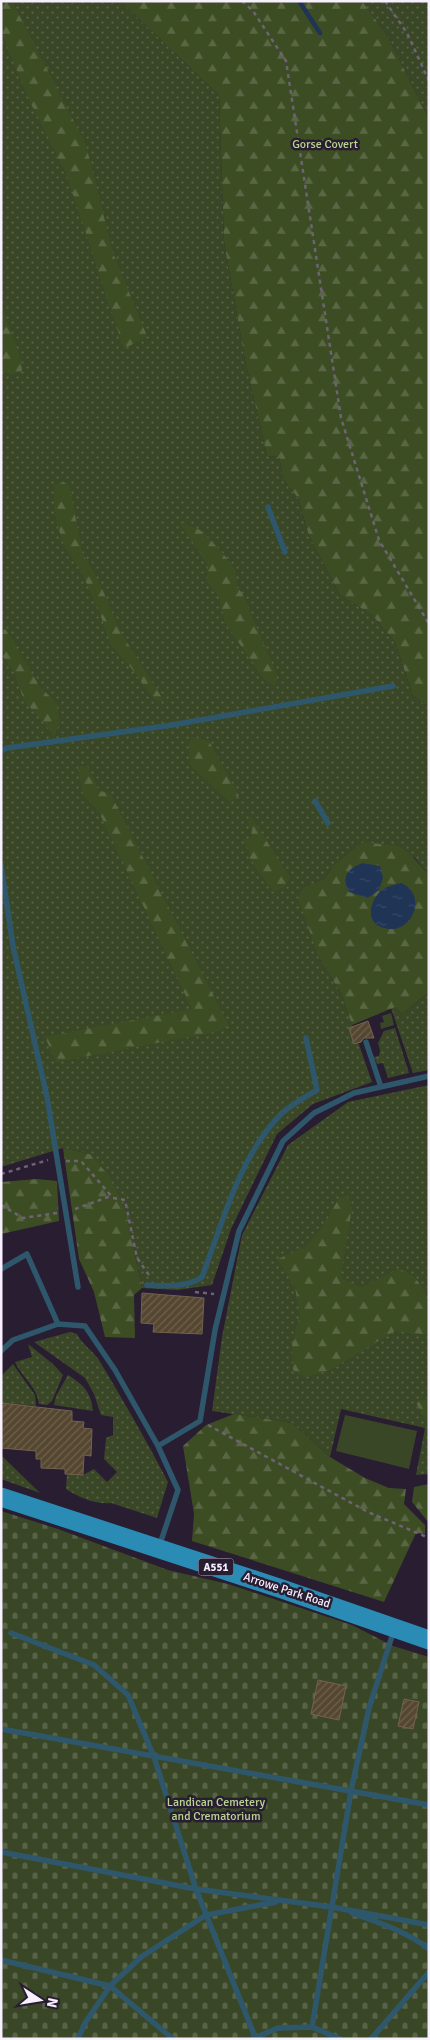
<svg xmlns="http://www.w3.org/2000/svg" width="430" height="2040" font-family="Signika,sans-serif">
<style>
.grass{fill:url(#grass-dots)}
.forest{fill:url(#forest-firs)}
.cemetery{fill:url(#cemetery-stones)}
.park{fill:#3a4727}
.water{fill:url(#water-ripples)}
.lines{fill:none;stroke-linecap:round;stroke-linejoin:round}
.stream{stroke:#203456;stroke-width:4.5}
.building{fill:url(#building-hatch);stroke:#73634d}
.path{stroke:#6d6375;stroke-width:2.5;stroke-dasharray:4 4;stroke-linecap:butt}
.lane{stroke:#2e576c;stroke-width:5.5}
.primary{stroke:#2a8bb5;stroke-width:19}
.labels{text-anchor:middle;stroke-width:5;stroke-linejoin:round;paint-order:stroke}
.shield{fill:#281d31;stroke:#bab1c0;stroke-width:1}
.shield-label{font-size:11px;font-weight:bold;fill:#f8f0fe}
.park-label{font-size:12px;fill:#b9d691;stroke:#281d31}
.street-label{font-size:12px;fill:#f8f0fe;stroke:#281d31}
</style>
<defs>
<pattern id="grass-dots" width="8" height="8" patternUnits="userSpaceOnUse" patternTransform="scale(1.25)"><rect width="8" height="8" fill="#3a4727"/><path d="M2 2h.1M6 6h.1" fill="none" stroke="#576247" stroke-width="1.8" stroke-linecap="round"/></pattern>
<pattern id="forest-firs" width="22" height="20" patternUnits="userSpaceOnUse" patternTransform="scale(1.25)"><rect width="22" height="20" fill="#3d4d23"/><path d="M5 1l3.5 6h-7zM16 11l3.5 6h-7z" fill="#5a6744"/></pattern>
<pattern id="cemetery-stones" width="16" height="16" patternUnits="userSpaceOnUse" patternTransform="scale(1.25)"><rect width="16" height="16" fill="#3a4727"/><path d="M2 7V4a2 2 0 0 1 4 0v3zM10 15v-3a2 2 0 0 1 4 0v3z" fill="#576247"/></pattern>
<pattern id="water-ripples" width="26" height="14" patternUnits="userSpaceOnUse" patternTransform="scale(1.25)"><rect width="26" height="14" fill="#203456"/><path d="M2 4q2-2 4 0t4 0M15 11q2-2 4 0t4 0" fill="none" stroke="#364867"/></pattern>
<pattern id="building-hatch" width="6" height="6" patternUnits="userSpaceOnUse" patternTransform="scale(1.25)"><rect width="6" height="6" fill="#554630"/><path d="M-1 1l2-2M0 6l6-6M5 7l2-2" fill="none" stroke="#6e614f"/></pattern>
</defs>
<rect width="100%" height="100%" fill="#281d31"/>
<path class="grass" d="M1,1H120L219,95L224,242L245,360L267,456L279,457L283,479L298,498L309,536L340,595L372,615L395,642L413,696L429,707V875L414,857L332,867L324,879L305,886L319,958L341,993L372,1082L313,1104L277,1134L231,1229L212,1285L177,1290L142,1288L126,1212L90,1154L63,1148L1,1167Z
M362,1H429V119L387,35Z
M429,992V1070L413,1073L391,1008L395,1007L402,1014Z
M395,1028L409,1073L388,1078L383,1063L377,1064L374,1057L379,1056L380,1050L378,1043L384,1031Z
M429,1085V1474L416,1475L425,1428L341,1409L330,1457L292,1423L212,1411L222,1337L242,1235L288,1145L348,1102Z
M70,1332L77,1334C80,1342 93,1351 99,1360C123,1400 146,1440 168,1482L157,1518L111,1503C96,1505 78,1497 66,1489L67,1474L83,1475L94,1469L107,1482L117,1472L104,1459L106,1438L113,1435V1417L101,1415L94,1394L85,1378L34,1342Z
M28,1344L53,1364L63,1375L52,1401L47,1405L39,1404C37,1387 22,1377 15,1362L32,1357Z
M13,1364L35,1395L36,1406L2,1403L1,1407V1376Z
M68,1375C84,1385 91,1392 93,1411L54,1405L56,1396Z
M1,1455L40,1493L1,1479Z"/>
<path class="forest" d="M1,1H12L86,145L113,253L147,336L124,349L66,173L30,102L1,32Z
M120,1H362L387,35L429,119V707L413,696L395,642L372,615L340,595L309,536L298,498L283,479L279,457L267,456L245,360L224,242L219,95Z
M1,305L21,359L22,372L10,374L1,370Z
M66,482L70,488L82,552L100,584L120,631L164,701L155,700L128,664L111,645L99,611L82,573L62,541L54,510V485Z
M179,522L200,530L221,551L235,569L237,587L242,593L277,675L275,685L264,679L225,623L219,596L207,582L208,565Z
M1,627L6,630L40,687L57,703L60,722L54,737L42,720L24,701L15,673L1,654Z
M191,737L209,741L239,796L229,801L190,765L189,744Z
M78,766L88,767L99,791L110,793L229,1026L215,1032L56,1062L45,1037L192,1009L99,812L83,795Z
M251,817L290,877L285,886L274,892L250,859L249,851L243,840L251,838L252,830L248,822Z
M363,842L398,846L413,857L429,875V992L402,1014L395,1007L352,1025L341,993L319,958L298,898L305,886L324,879L332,867Z
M63,1148L90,1154L110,1177L126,1212L142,1288L134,1295L135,1338L105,1337L94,1292L79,1259Z
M37,1179L57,1181L59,1221L1,1234V1182Z
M348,1197L352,1208L341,1274L344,1280L362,1287L399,1269C430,1280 429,1308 429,1335L395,1331L330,1370L304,1377L293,1370L292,1344L300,1314L295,1288L278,1259L307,1246L324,1225L339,1198Z
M429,1399V1423L415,1402Z
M234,1414L292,1423L330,1457L365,1478L389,1488L406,1489L404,1504L425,1525V1534L416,1533L384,1602L192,1541L194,1514L183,1446L206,1425Z
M429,1484V1523L412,1502L414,1487Z"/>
<path class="cemetery" d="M1,1511L58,1529L168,1570L228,1584L352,1625L393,1646L429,1657V2039H1Z"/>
<path class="park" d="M391,1013L394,1025L381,1029L380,1023L384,1022L382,1016Z
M345,1415L417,1431L409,1469L336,1451Z"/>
<path class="water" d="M363,863L380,866L383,878L379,890L368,898L349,892C341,876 348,868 363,863Z
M401,883C430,895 411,939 381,927C364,920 371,898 383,889C388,886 395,885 401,883Z"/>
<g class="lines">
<path class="stream" d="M299,1L320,33"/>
</g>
<path class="building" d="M368,1021L374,1038H364L361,1042L354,1044L349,1028Z
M142,1293L204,1298L202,1334L153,1332L154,1324L141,1323Z
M1,1403L72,1411V1421L84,1422L83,1428L92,1429L91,1456L84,1455L83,1475L65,1474V1469L41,1468V1459H36V1451L1,1448Z
M318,1680L346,1686L339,1720L311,1714Z
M404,1699L419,1702L413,1729L398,1726Z"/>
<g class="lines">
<path class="path" d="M242,1L253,11L286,61L341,418L379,540L429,624
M385,1L407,33L429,81
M66,1161H81L113,1198L125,1200L137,1258L149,1275
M1,1174L48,1160
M1,1205L23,1218L57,1213
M75,1209L111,1196
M195,1292L214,1294
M208,1425L368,1512L429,1538"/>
<path class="lane" d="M268,507L285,552
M1,751L7,748L172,725L393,686
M315,801L328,823
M1,865L13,946L47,1097L78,1287
M366,1042L381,1087
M1,1269L27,1254L58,1324
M147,1285C166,1286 186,1288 202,1277C223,1222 239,1156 282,1113C292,1104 305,1097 317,1090L306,1038
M1,1351L13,1340L58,1324L85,1326L115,1370L158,1446
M159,1547L178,1490L158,1446L200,1421L215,1330L239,1231L283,1141L314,1113L354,1093L429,1076
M11,1633L94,1665L128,1695L154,1757L196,1889L255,2037
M1,1729L429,1805
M1,1852L196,1889L332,1907L429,1925
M352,1913C378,1922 407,1932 429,1949
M1,1960L110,1986L173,2039
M312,2027L351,1791L369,1708L394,1630
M78,2039L85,2023L110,1986L141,1957L206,1915L276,1902
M252,2039L278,2028L312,2027L340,2039
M371,2039L429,1972"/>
<path class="primary" d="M1,1497L282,1589L429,1640"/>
</g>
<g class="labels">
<rect class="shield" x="198.5" y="1558.5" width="35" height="17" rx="4"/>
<g class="shield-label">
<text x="216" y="1571">A551</text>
</g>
<g class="park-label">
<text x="325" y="148">Gorse Covert</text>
<text x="216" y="1806">Landican Cemetery<tspan x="216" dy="14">and Crematorium</tspan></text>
</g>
<g class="street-label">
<text transform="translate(287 1590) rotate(18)" y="4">Arrowe Park Road</text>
</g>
</g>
<rect width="430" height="2040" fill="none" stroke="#f8f0fe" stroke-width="5"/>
<g transform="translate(40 2000) rotate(102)" stroke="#281d31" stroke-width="4" paint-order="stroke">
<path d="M0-4L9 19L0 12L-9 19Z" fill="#f8f0fe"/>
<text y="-8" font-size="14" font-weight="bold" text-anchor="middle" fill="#f8f0fe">N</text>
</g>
</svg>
